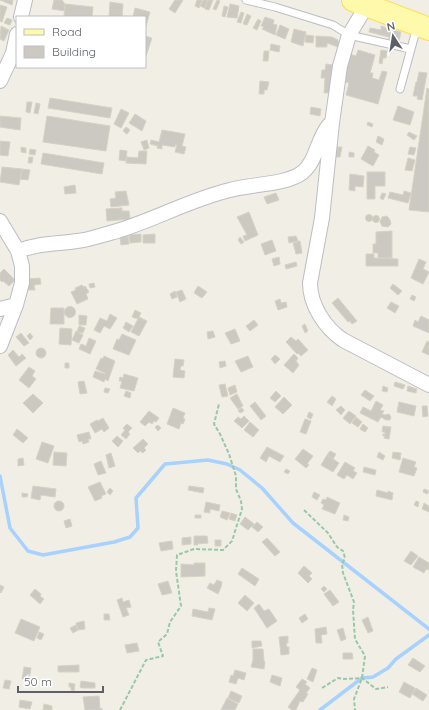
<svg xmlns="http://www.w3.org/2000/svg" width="429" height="710" font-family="Quicksand,sans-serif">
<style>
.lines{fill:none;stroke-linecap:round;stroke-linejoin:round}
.stream{stroke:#a7d1ff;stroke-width:3.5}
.building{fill:#ccc9c2;stroke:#d6d2c3}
.service-casing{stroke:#babdc2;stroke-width:9}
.minor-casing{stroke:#babdc2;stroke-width:16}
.primary-casing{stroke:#fedd51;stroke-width:24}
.path{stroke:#97c9a9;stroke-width:2;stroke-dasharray:4 2;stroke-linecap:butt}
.service{stroke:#fff;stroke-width:7}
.minor{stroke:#fff;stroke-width:14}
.primary{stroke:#fff9ac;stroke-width:22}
</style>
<rect width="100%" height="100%" fill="#f1efe5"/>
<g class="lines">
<path class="stream" d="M0,476L10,528L28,551L43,555L114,542L130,537L138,528L136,498L165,464L208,460L227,464L240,470L262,488L293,523L429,629
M320,710L362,678L373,677L388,668L396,659L429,635"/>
</g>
<path class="building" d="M0,0H13L12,5Z
M54,0H62L64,3L65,4V11L52,9Z
M175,0H183L175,13L169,9Z
M197,0H202L199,8L195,6Z
M203,0H208L205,8L200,6Z
M208,0H213L209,10L205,9Z
M217,0L220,1L216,10L213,9Z
M110,2L123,4L122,17H109Z
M65,4L93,7L92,17H64Z
M230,4L239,6L237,18L227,17Z
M0,5L7,7L2,22L0,21Z
M224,6L228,7L225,17L222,16Z
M135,8L150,12L145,30V17H133Z
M241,12L244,13L241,23L237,22Z
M247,14L251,16L247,25L243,24Z
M265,17L274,20L273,24L277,25L275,35L262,29L264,27L261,26Z
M7,18L12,20L10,25L4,23Z
M258,19L261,21L257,30L253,28Z
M280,25L289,29L285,39L276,35Z
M1,26L9,30L4,41L0,39Z
M381,26L401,32L399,41L389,39V37L369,32L370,28L381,30Z
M294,29L306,32L303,46L291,42Z
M306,35L314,36L313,43L305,42Z
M145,36L152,38L146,56H145Z
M316,36L332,37L338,40V42L340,43L338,47L327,43V47H316Z
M271,44L280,46L279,52L270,50Z
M358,50L375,55L370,73H373L372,78L379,80L382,71L387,72L378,104L346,95L349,83L342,81L349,54L356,56Z
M381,50L387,51L386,58H383L382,64L379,63Z
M264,51H269L268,61H263Z
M326,64L333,65L331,93H324L325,78H321L322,70H325Z
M419,72L427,73L422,100L417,99L418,96H413L416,82H417Z
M260,81L269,82L267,90H264V94H259Z
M427,88L429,89V212L409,210Z
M50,98L112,108L110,118L48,108Z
M27,102H32L30,113L26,112Z
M36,103L40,104L38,114L34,113Z
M398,106L414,112L410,125L393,120Z
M311,107L321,109L320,116L310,114Z
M121,109L129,113L121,128L114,124Z
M135,114L146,121L142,131L129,123Z
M0,116L21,118L20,130L0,127Z
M47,116L110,126L106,151L43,142Z
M368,122L373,124L372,127L367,125Z
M126,127L130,130L127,134L123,131Z
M162,130L185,134L182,146L186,147L184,154L175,152L177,145H175V147L162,145V149L157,148L158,146L150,144L151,140L159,142Z
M409,132L417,136L414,140L407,135Z
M378,136L384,139L382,145L376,142Z
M147,140L149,148L144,150L141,142Z
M0,141L10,142L8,156L0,155Z
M368,146L375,150L374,152L379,155L373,166L361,159Z
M21,147L26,148V153L21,152Z
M337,147H342L340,157H336Z
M410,147L416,148L414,155L408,154Z
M30,149L36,150L35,155L29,154Z
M120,150L127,151L126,161L119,160Z
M139,151H147L146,164L126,163L127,157L138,158Z
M349,152L354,153V157H349Z
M43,153L104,163L102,174L41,164Z
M29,157H33L32,163H28Z
M408,158L415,160L412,171L405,170Z
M2,167L22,169L19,185L0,182Z
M22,169L30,170L28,180L20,179Z
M367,172H385V186H375V199H367Z
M350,174L364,176L363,187L355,186V191L349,190Z
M75,185L76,193L65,194L64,187Z
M126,191L129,205L111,207L110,199L116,198L115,192Z
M404,191L411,193L408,203L388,198L390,192L403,195Z
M276,193L279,200L267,204L264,197Z
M382,193L386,194L383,200L380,198Z
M122,208V211H129L130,219L107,221L106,209Z
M249,212L258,235L245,241L243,236L247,235L237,217Z
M365.5 218a3.5 3.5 0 1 1 7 0a3.5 3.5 0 1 1-7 0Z
M372.5 219a3.5 3.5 0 1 1 7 0a3.5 3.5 0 1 1-7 0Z
M387,216L390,220L391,224L388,227L382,226L380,222L382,217Z
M392,231V258H378V253H373V244H376V232Z
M141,234V242L130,243L129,235Z
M155,234V243H143V235Z
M128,236L129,244L121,245L120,237Z
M296,236L298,241L289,243L288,237Z
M240,237L244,242L241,244L238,240Z
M272,240L276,251L265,255L261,244Z
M300,241L302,253L296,254L293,243Z
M366,254H374V258L398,259V266H366Z
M279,257L280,264L274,266L272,259Z
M419,259L426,262L423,269L429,272L423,284L411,278Z
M296,262L297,266L286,269L285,265Z
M4,269L15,280L9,286L3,281L2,282L0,280V273Z
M40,278L41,284L34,285L35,290H28L27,279Z
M94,283L95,287L90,288L89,284Z
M393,284L402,291L398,295L390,288Z
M82,285L83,287L85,286L89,292L86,294L88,299L77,304L71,292L76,290L75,288Z
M198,286L207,292L202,298L194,293Z
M182,290L186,299L180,302L176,292Z
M175,291L177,297L172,299L170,294Z
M412,295L416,297L414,301L410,299Z
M338,298L357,321L352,324L350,321L348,322L332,303Z
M280,299L281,303L286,302L287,307L278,310L275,301Z
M391,302L399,306L395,313L387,308Z
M64.5 312a5.5 5.5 0 1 1 11 0a5.5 5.5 0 1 1-11 0Z
M51,308H64V324H50Z
M135,310L141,313L138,319L132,317Z
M110,314L117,318L110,329L104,326L100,333L94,330L100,318L107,321Z
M79,315L87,316L86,325H79Z
M421,316L429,320V333L413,326L415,320L418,322Z
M139,317L147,321L139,336L131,332Z
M254,320L258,325L250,331L246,326Z
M126,322L133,326L129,332L123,328Z
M305,324L308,331L305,333L302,326Z
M79,326L85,328L83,333L77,332Z
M60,328L72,329L71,345L59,344Z
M235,329L240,341L231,344L225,333Z
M76,331L83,335L79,343L72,340Z
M213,331L215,337L208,339L207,332Z
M21,333L29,343L24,346L16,337Z
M30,333L33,337L30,340L27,336Z
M122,334L136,340L129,355L113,349L117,339L119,340Z
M291,337L296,341L298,339L308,350L301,356L298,353L297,354L286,342Z
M89,338L96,341L90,354L79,349L81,344L86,346Z
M427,341L429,342V355L422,352Z
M36 353a5 5 0 1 1 10 0a5 5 0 1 1-10 0Z
M13,350L19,357L22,354L26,358L16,366L8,355Z
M294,354L298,358L296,361L299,365L293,373L284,365Z
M275,355L280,359L275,364L271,359Z
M104,356L115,361L108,381L105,379L104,382L93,377L95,371L105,374V373L96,369L101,358L103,359Z
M248,356L253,367L241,372L235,361Z
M175,359L184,360L183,366H181L180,370L185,371L184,378L173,377Z
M225,361L226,366L220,368L219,362Z
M65,363H69V368H65Z
M29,367L35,371L32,376L36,379L29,388L19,380Z
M124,374L138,378L134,391L120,388L122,381H119L120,377L123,378Z
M84,381L87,393L80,394L78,382Z
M395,382L405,385L403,389L394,386Z
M225,384L228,396L222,397L219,385Z
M235,385L237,392L230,395L228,388Z
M383,386L388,388L387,392L382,391Z
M408,386L417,389L416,393L407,391Z
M105,388L110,389L108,393L104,392Z
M365,390L374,396L370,401L361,395Z
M126,391L131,393L130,398L124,396Z
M276,391L281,396L275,402L270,398Z
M33,394L43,403L33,413L23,403Z
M237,394L243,406L238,409L230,398Z
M332,396L336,399L332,406L327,402Z
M284,397L292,405L283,414L275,407Z
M376,401L383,405L380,410L384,411L382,414L385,415L389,414L391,417L390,420H386L381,417L378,422L360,413L363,407L371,411Z
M255,402L266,416L261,420L250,406Z
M399,402L416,406L414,416L397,412Z
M341,406L345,410L341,415L336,410Z
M422,406H427L428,416L423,417Z
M173,408L185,413L183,418L185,419L183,424L181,423L179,429L167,424Z
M242,408L244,411L240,413L238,410Z
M149,411L159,418L156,422L154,421L152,424L149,422L145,426L140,422Z
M349,411L356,416L350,424L343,418Z
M309,412L313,414L311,419L307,417Z
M244,416L249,421L242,428L234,421L238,417L241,419Z
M356,417L362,422L358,427L352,423Z
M103,418L109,428L104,432L102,429L95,433L90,424L97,420L98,421Z
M305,419L311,421L306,434L300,432Z
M250,422L259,430L253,437L244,430Z
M127,424L132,428L128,432L130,434L126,439L121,435L125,430L123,428Z
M363,424L368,428L365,432L360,429Z
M158,425L161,428L158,431L155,427Z
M383,426L391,427L389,439L384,438L385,436H383V434H385V432H382Z
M17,429L28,438L23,443L13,435Z
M89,432L91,439H88L89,442L83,444L82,441L79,442L77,435Z
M117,436L123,441L118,447L112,441Z
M143,439L148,444L144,448L146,450L143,453L140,451L138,453L133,448Z
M42,442L54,446L48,463L36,459Z
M267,447L284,456L280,462L269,456L266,462L260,458Z
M303,449L313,456L307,464L309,465L306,468L295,459Z
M330,451L336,454L333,459L327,455Z
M54,452L67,453L66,466L53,465Z
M379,452L385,456L383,460L377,457Z
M393,452L401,453L400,460L392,458Z
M111,453L115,466L109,468L106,455Z
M327,455L339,463L333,472L321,465Z
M23,458L24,465L18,466V459Z
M403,458L416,462L414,467L417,468L414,476L399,472Z
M101,461L106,473L98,475L94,464Z
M345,462L355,468L353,471L357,473L353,479L347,475L344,479L337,475Z
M364,467L376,470L375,475L363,472Z
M286,469L290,471L288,474L284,472Z
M100,482L106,494L101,496L102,498L95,501L88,487Z
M33,486L56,489L55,497L41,495L40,500L31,498Z
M189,486L204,488L203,493L188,490Z
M110,488L113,491L110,495L107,492Z
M424,489L429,491L427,494L423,492Z
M377,490L388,493V491L393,493L392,500L376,496Z
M314,492L320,495L317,500L312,497Z
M22,493L28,494L27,497H22Z
M327,497L340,503L335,514L322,509L324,505L321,503L323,499L326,500Z
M416,501L419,502L418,507L414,505Z
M54 506a5 5 0 1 1 10 0a5 5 0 1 1-10 0Z
M206,502L220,505L219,511L210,509V513L204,512Z
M424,503L429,506V512L422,509Z
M222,511L230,513L227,520L220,517Z
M231,513L237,515L235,521L229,519Z
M195,515H201V518H195Z
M344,515L349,517L348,521L343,520Z
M245,517L254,524L248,530L240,524Z
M70,519L72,526L66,528L64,521Z
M257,522L263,527L258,532L252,527Z
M194,536H207L208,543L197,544L198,545H194Z
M191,537V544L182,545V538Z
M267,538L280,552L275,556L262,542Z
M215,540H221V546H215Z
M172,541L173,549L161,551L159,543Z
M411,551L418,556L411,565L404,561Z
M419,557L429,563V570L426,569L424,573L413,567Z
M194,563H205V576L181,577V564L194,565Z
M304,566L312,573L309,576L312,579L308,583L298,573Z
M242,568L259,579L255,586L238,574Z
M217,580L222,582L221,587L218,594L207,588L210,583L214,585Z
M168,581L172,593L162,595L158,584Z
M0,585L4,587L1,593L0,592Z
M324,586L327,589L324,592L321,589Z
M35,589L41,594L40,596L44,599L40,604L30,595Z
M330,590L339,602L333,606L324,594Z
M245,595L254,603L247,611L238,603Z
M122,598L123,602L129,600L131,607L126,608L129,615L123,617L117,600Z
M259,604L264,611L269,609L277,621L267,628L254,608Z
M209,608L215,609L212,620L192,616L193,609L208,612Z
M104,614H109L110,620H104Z
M305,614L308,619L302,623L299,618Z
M368,617L373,631L368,633L362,620Z
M21,619L40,627L34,641L15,633Z
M84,621L85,629L78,630L76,623Z
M76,625L78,630L73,633L70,628Z
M326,627L327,634L321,635L322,643H316L315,629Z
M343,628L346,639L341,641L337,630Z
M39,632L44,634L41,640L37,638Z
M288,636V643H286L287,647H289V654L281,655L279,637Z
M252,641H261L262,646L252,648Z
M137,643L139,651L127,653L125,645Z
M253,649H263L264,661L265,662L264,669L251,667L253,660Z
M343,653H352L353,659H343Z
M413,658L425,666L420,672L408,665Z
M79,665V672H58V666Z
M24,667L31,668L29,680L22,679Z
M312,668L317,670L313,682L307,679Z
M235,670L246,673L244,680L238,678L236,684L229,682L231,675L233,676Z
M272,675L282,678L280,686L270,682Z
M302,679L307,682L305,684L310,688L306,693L308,694L303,702L300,701L296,710H292L288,707L300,690L296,687Z
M5,680L11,681L9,689L3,688Z
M81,681L95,683V688H82L80,687Z
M404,682L415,688L410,698L399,692Z
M69,683L75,684L74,691L71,690V687H69Z
M416,688L427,695L423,701L412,694Z
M231,691L242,696L239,703L228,698Z
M99,696L100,709L102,708V710H85L83,697Z
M227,698L238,704L235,710H221Z
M20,700L32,702L30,709L19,707Z
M44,704L52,706V710H43Z"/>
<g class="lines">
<g class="service-casing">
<path id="service" d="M246,0L275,7L333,25L349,35L411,49
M400,89L417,27"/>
</g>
<g class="minor-casing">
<path id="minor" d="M367,5L349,35L340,66L332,123L322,218L310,283C310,305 325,328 343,340L429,385
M21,17L25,0
M0,81L13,53L17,34
M0,221L18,251L22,266V283L16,305L0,346
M18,251C39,243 56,244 77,241C88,240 99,236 110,233C151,222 188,200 230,190C250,184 287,185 303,172C317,160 317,139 329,125
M0,309L16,305"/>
</g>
<g class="primary-casing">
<path id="primary" d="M353,0L429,29"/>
</g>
<path class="path" d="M304,510L328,533L337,547L343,551L345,558L342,564L343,573L354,602L353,610L355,639L365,656L362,678L354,699L355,710
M322,688L338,678L344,679L362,678L376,689L388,687
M120,710L146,660L163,656L158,642L167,634L170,622L181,606L176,571L177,555L194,549L223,550L232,541L242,509L241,501L236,489V476L229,454L220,434L214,424L219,404"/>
<use href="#service" class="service"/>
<use href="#minor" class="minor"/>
<use href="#primary" class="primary"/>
</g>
<rect x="16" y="16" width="130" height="52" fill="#ffffff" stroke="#bec0c2"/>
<rect x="24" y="29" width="20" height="6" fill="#fff9ac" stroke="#bec0c2"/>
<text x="52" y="36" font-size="12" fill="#5d6167">Road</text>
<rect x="24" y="46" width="20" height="12" fill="#ccc9c2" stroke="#bec0c2"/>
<text x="52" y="56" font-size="12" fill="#5d6167">Building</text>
<g transform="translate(393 36) rotate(348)" stroke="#ffffff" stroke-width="3" paint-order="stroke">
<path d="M0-3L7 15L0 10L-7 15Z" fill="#5d6167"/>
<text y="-6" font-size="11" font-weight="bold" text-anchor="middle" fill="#5d6167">N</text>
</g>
<path d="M18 686v6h85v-6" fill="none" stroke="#5d6167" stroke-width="2"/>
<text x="24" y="686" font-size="12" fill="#5d6167" stroke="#ffffff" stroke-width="3" paint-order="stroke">50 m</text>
</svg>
